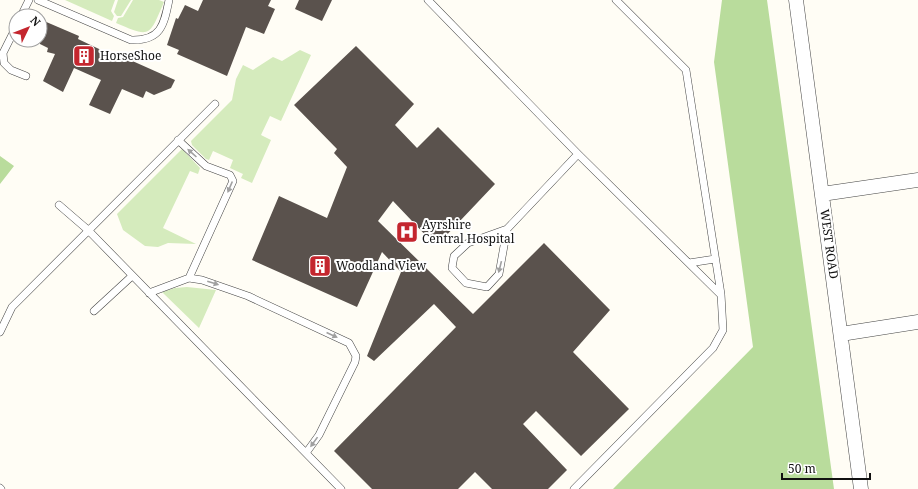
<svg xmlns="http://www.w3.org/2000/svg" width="918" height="489" font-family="'Noto Serif',serif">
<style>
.green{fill:#d5ebbd}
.forest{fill:#b9dc9c}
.building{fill:#5a524d}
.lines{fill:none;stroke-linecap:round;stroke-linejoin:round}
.lane-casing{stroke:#444;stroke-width:8}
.street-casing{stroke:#444;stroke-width:15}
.lane{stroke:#fff;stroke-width:7}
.street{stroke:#fff;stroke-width:14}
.oneway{fill:#a0a0a0}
.labels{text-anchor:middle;stroke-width:4;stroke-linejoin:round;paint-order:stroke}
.poi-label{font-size:12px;fill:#111;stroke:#fff;text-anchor:start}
.street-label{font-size:12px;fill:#111;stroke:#fff}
</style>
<rect width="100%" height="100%" fill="#fffdf5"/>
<path class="green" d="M65,0H115L111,11L114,16L112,21Z
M118,0H131L121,16H117L114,12Z
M133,0H159L164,2C149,37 151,38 116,23L118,18L123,17Z
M300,50L311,55L281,121L270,116L261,135L271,140L252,183L241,178L243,174L230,168L233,160L213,151L209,160L206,159L192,145L191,141L232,100L236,79L243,65L253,70L273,57L282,61Z
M182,149L200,168L198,174L190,171L163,228L196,244L168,243L158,247L145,246L123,230L117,214Z
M187,287L216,290L199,328L162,292L175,288Z"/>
<path class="forest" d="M722,0H767L834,489H613L753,347L714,62Z
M0,156L14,166L0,184Z"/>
<path class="building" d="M203,0H271L268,6L275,9L264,34L246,27L227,76L177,54L179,50L167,45L176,18L178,19L185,5L198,11Z
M299,0H332L322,21L295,9Z
M44,21L79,36L78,39L118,58L119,55L175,80L171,88L154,95L146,91L143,98L122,89L110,114L89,105L101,80L74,68L63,92L43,81L55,54L47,52L48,48L40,44V32Z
M356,46L414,104L395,125L417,148L438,127L495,184L441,241L434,235L430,240L393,201L378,221L473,314L544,243L610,310L573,352L629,409L581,456L536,411L523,424L567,470L548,489H492L475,472L458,489H372L334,451L456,327L434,304L374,361L367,356L401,272L382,252L357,307L252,260L279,196L327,218L347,167L334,153L337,149L294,105Z"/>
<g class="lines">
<g class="lane-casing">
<path id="lane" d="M38,0L131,40C161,41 164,25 169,0
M428,0L578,154L720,294
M21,16L29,0
M16,27L3,53L4,63L11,70L26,76
M178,140L206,166L230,175L233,181L189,278
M59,205L88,230L341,489
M507,229L499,274L487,287L466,283L452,268L454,256L468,243L507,229L578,154
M689,263L715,259
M149,293L189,278L202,280L248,296L349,343L356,356L355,362L319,435L306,453
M94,311L132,276
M0,332L12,307L215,104
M0,488L1,489
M574,489L713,348L723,330L721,294L686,70L616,0"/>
</g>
<g class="street-casing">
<path id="street" d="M796,0L861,489
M822,194L918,180
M841,334L918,322"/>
</g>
<use href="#lane" class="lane"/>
<use href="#street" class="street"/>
</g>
<defs><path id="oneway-solid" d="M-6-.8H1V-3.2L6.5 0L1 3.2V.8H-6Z"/></defs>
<g class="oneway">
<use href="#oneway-solid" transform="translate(192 153) rotate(-138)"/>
<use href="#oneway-solid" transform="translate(230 187) rotate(113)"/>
<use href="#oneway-solid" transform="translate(500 267) rotate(104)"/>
<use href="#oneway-solid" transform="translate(213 283) rotate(17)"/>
<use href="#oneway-solid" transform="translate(332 335) rotate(25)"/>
<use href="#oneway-solid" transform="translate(314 442) rotate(126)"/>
</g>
<defs>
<g id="building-square" transform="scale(1.15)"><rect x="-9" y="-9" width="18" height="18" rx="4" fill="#c4262e" stroke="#fff"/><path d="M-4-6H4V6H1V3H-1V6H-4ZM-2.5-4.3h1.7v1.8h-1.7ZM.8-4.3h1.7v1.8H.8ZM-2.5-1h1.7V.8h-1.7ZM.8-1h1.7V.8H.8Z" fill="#fff"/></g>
<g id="hospital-square" transform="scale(1.15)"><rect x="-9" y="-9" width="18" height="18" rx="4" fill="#c4262e" stroke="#fff"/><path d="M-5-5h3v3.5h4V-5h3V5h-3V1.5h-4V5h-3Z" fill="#fff"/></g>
</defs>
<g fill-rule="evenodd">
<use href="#building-square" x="84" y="56"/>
<use href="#hospital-square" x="407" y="232"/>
<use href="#building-square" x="320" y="266"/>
</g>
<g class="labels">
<g class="poi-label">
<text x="100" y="60">HorseShoe</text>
<text x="422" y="229">Ayrshire<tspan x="422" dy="14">Central Hospital</tspan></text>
<text x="336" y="270">Woodland View</text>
</g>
<g class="street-label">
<text transform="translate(829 244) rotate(82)" y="4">WEST ROAD</text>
</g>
</g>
<g transform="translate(28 28) rotate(47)"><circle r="19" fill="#ffffff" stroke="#a0a0a0"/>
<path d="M0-3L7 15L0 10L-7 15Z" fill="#c4262e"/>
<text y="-6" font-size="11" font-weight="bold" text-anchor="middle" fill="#111111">N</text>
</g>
<path d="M782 473v6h88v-6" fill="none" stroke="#111111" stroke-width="2"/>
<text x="788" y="473" font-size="12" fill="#111111" stroke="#ffffff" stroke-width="3" paint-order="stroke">50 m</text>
</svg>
